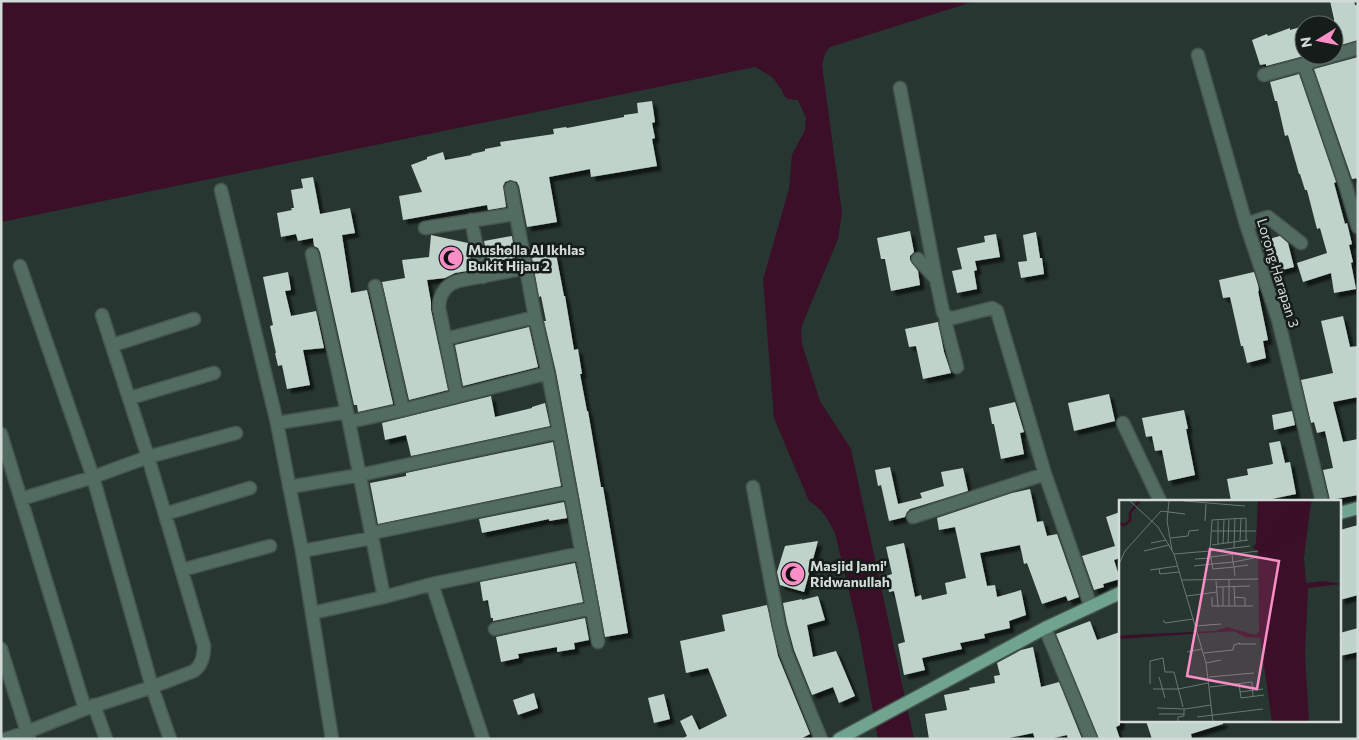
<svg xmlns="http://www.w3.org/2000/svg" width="1359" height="740" font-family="Commissioner,sans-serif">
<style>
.water{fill:#3a0f27}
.building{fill:#bfd3ca;filter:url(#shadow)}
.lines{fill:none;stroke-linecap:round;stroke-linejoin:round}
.minor-casing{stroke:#46544e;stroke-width:15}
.major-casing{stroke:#46544e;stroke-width:15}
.minor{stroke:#536c61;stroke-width:12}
.major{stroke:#70a48e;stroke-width:12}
.labels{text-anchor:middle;stroke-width:5;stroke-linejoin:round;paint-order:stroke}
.poi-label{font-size:14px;font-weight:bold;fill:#d2dbd7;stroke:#151c19;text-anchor:start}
.street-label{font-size:14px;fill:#d2dbd7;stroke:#151c19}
.inset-river{fill:none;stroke:#3a0f27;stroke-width:2.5}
.inset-road{fill:none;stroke:#6b7873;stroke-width:1}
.view{fill:#fa8fc7;fill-opacity:0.15;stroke:#fa8fc7;stroke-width:2.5}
.inset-edge{fill:none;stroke:#d2dbd7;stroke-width:2.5}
</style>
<defs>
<filter id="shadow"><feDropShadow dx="4.5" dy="4.5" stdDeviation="1" flood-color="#0009"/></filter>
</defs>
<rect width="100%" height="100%" fill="#273630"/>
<path class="water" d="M1,1H975L830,47L825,53L822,65L842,213L838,239L802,325L801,333L802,344L820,401L851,449L914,739H878L859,633L835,533C827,518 824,511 809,501L774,418L763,280L789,189L792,155L805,130L806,118L798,100L788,99L784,96L782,90L772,77L755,67L1,222Z"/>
<path class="building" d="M1330,1H1354L1355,5H1358V40L1334,47V19Z
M1304,26V56L1266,66V64L1260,65L1252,40L1267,34L1268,36L1290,28V30Z
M1358,57V178L1352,179L1314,69Z
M1299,74L1336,182L1334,183L1345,224L1347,223L1352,244L1349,245L1353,262L1351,263L1356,289L1334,293L1331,273L1303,282L1297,263L1327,253L1320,228L1317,229L1307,190H1305L1300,174H1299L1288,135L1285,136L1277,101H1275L1270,82Z
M652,101L655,122L652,123L655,138L652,139L657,166L591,177L590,169L549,177L557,222L527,227L519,186L517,182L510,180L505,182L503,186L506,207L488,210L487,205L403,220L399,196L422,192L411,165L427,159V157L443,152L445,160L472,155L471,154L485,151V149L501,146L500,142L554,134L553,129L566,127L567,128L624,117V115L638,113L637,103Z
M313,177L320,214L350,208L355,233L342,235L351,293L367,290L393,404L358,412L357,405H354L320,252L318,248L314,246L313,238L298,241L296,234L281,237L277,213L292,210L291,208H294L291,190L303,188L301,179Z
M910,231L914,252L910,256V260L918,271L920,285L891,291L885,259H881L877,238Z
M1036,232L1040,258H1042L1044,274L1021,278L1018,262L1027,261L1023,235Z
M996,234L1000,257L975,261L977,270L974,271L977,289L957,293L952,271L962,269L957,248L985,242L984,236Z
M431,235L468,243L473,270L455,273L445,278L427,280L431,302V310L448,390L409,400L382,282L405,278L402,260L429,257Z
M512,236L515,258L488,262L484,241Z
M1280,236L1288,243L1294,267L1271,273L1261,241Z
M556,254L564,296H565L574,350L578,349L582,374H580L587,411H588L601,487H603L628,633L605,637L556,372L544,321H546L541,296L539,297L532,258Z
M288,272L291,290L285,291L291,316L316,311L324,348L303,350L310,385L287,389L282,365L278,366L275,353H276L270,326L273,325L263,277Z
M1254,272L1258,285L1259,291H1258L1268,340L1263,341L1266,358L1247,363L1243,346H1241L1230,297L1223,298L1219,280Z
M1343,316L1350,347L1358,346V397L1333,402L1343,442L1358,439V495L1330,500L1323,470L1333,468L1325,431L1317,433L1314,422L1311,423L1301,380L1333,373L1321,321Z
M938,322L944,352L951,373L923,379L916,346L909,347L905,329Z
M529,327L538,367L463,386L455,345Z
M1109,394L1115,421L1074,431L1068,403Z
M491,396L495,417L532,408V407L545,403L550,426L411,456L406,435L385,440L382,423Z
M1015,402L1024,432L1020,433L1024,454L1001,459L994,424H992L989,408Z
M1184,410L1188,429H1186L1195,475L1168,481L1162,450L1155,451L1152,436L1146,437L1142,418Z
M1292,411L1295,425L1274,430L1272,415Z
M1280,441L1285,463L1290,462L1296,494L1262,501H1231L1227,479L1248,475L1247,469L1273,464L1269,443Z
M553,442L561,486L378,524L370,483L406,476V473Z
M890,467L898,504L922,498L920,493L944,486L941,472L963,468L968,491L910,509L907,512L905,517L889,521L881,485L878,486L875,470Z
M1030,489L1037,522L1043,521L1047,536L1057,534L1079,597L1068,601L1066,596L1042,604L1027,563L1024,564L1020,545L980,553L987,586L995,585L997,597L1021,590L1026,615L1009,621L1010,628L984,634L985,638L960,643L962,649L922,658L925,670L904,675L898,644L905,642L894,591L889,592L886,576L892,574L886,547L904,543L915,597L921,595L922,600L947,594L945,583L966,578L955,527L939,530L937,518L1012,493Z
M564,502L567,518L549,521V519L482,533L479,519Z
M1120,512V558L1114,560L1120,579L1103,584L1104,587L1094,590L1082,556L1115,546L1106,517Z
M1358,525V595L1340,600V530Z
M818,541L804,592L780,585L777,572L785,546Z
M575,563L583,602L493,621V618H491L488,600L483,601L480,582Z
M818,596L825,620L807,625L813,657L836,651L855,696L839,703L833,687L812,695L794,650L787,624L783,603L802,599V600Z
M767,605L778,656L810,734L800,739H682L687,736L680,721L692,715L699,730L727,716L708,668L686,673L680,641L725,631L722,615Z
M585,618L589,640L574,643L575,649L557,652V647L518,654L519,658L501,662L496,637Z
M1090,621L1097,640L1120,632V725L1116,727L1120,739H1099L1056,634Z
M1358,628V652L1340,656V633Z
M1033,647L1041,687L1059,682L1082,739H1068L1067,735L1049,739H1035L1033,733L1004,739H929L925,714L947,710L944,695L970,690L969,688L995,683L994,676L1000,675L997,663L1021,650Z
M534,693L538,708L518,715L513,700Z
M664,694L670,719L654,723L648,698Z
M1146,721H1223V724L1191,734L1192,739H1152Z"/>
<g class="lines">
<g class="minor-casing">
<path id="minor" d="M1358,48L1304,64L1346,187L1358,227
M1198,55L1246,224L1278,319L1322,501
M1264,75L1304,64
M900,88L936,279
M221,190L277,423L302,551L332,739
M471,220L483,277
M1246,224L1268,217L1301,243
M425,228L508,215
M312,254L347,412L384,597
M918,259L936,279L943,312L946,317L953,318L992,308L997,311L1045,474L1091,607
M20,266L93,477L152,687L194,671C202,665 204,656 204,646L148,457L93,477L21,499
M375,286L403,410
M102,315L148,457L236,433
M946,317V325L957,367
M445,339L535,317
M113,345L194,319
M457,396L439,308C439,295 445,285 458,281L526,268
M130,398L214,373
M349,422L403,410L548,373
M277,423L347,412
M1123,423L1160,501
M1,434L85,709
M289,487L360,475L559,432
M753,487L779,626L786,653L821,739
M165,514L250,488
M913,517L1045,474
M372,533L570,492
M302,551L372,538
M182,570L270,546
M432,584L483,739
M592,608L598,642
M312,613L384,597L432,584L582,553
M1045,628L1091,739
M495,629L592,608L548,373L535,317L511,188
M1,649L27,732L6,739
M94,705L106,739
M29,739L27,732L85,709L152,687L170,739"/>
</g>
<g class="major-casing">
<path id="major" d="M1340,513L1358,508
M839,739L1045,628L1120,593"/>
</g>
<use href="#minor" class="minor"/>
<use href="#major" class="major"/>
</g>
<defs>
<g id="mosque-disc" transform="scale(1.25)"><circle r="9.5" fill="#fa8fc7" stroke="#151c19"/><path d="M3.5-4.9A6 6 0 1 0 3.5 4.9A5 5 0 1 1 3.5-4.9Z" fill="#111"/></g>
</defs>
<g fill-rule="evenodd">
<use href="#mosque-disc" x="451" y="258"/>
<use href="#mosque-disc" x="793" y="574"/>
</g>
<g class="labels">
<g class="poi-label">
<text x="468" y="255">Musholla Al Ikhlas<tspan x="468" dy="16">Bukit Hijau 2</tspan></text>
<text x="810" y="571">Masjid Jami'<tspan x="810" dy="16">Ridwanullah</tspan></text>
</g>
<g class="street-label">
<text transform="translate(1278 273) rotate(73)" y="5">Lorong Harapan 3</text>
</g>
</g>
<g transform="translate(1119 500)">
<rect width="222" height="222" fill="#273630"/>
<path d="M139,1H192L185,58L187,83L204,81L222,84L189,88L186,154L190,222H153L141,138L126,137L115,131L0,139V136L7,135L96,131L108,127L136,135L140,132L139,51L134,48L137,43Z" fill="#3a0f27"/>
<path class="inset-river" d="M0,23L5,25L11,21V13L20,1M152,38L187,1M142,50L189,25M140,51L192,1"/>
<path class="inset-road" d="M11,1L39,27L55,54L87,163L94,222M50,1L48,21L53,50M65,1L126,6M86,21L87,4M93,31H137M52,38L69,36L70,31L80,30M121,41L122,18M127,41V18L93,20L91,51L131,46M32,43L47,40M109,43L110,20M99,44V21M104,44L105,20M93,45L129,40M115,48L116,18M25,51L50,45M55,54L91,51L93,64L75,66M113,55L114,62L115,67L94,69L93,64L114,62L135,58M92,57L139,51M76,59L92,58M0,64L6,51L42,11L66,14M40,69L41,74L60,72M31,70L59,66M116,76L115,67L129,65M63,80L139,79M110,80V106M97,81L99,107M98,87L131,86M104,87V106M115,87L116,106M68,96L98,92M93,97V106H134M115,97L126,98V106M44,120L46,123L74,119M76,126L102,124M120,144H137M68,152L83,149M85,153L114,150L115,145L121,143M87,163L102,160M40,177L46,198M90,177L135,173M31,184V161L44,158L46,172H55L64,207M120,184L122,198L145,195M91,187L133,182L134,196M34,189H59L89,183M121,192L144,189M38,208L66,209L92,205M40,214H65M78,217L144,209M59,222V217L65,216V209"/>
<path class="view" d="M91,49L160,61L138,189L68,176Z"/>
<rect width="222" height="222" class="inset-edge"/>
</g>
<rect width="1359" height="740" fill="none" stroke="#d2dbd7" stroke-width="5"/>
<g transform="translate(1319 40) rotate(260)"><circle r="24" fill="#151c19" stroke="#616865"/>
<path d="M0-4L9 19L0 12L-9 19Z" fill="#fa8fc7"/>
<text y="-8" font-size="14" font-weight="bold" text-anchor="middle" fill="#d2dbd7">N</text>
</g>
</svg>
